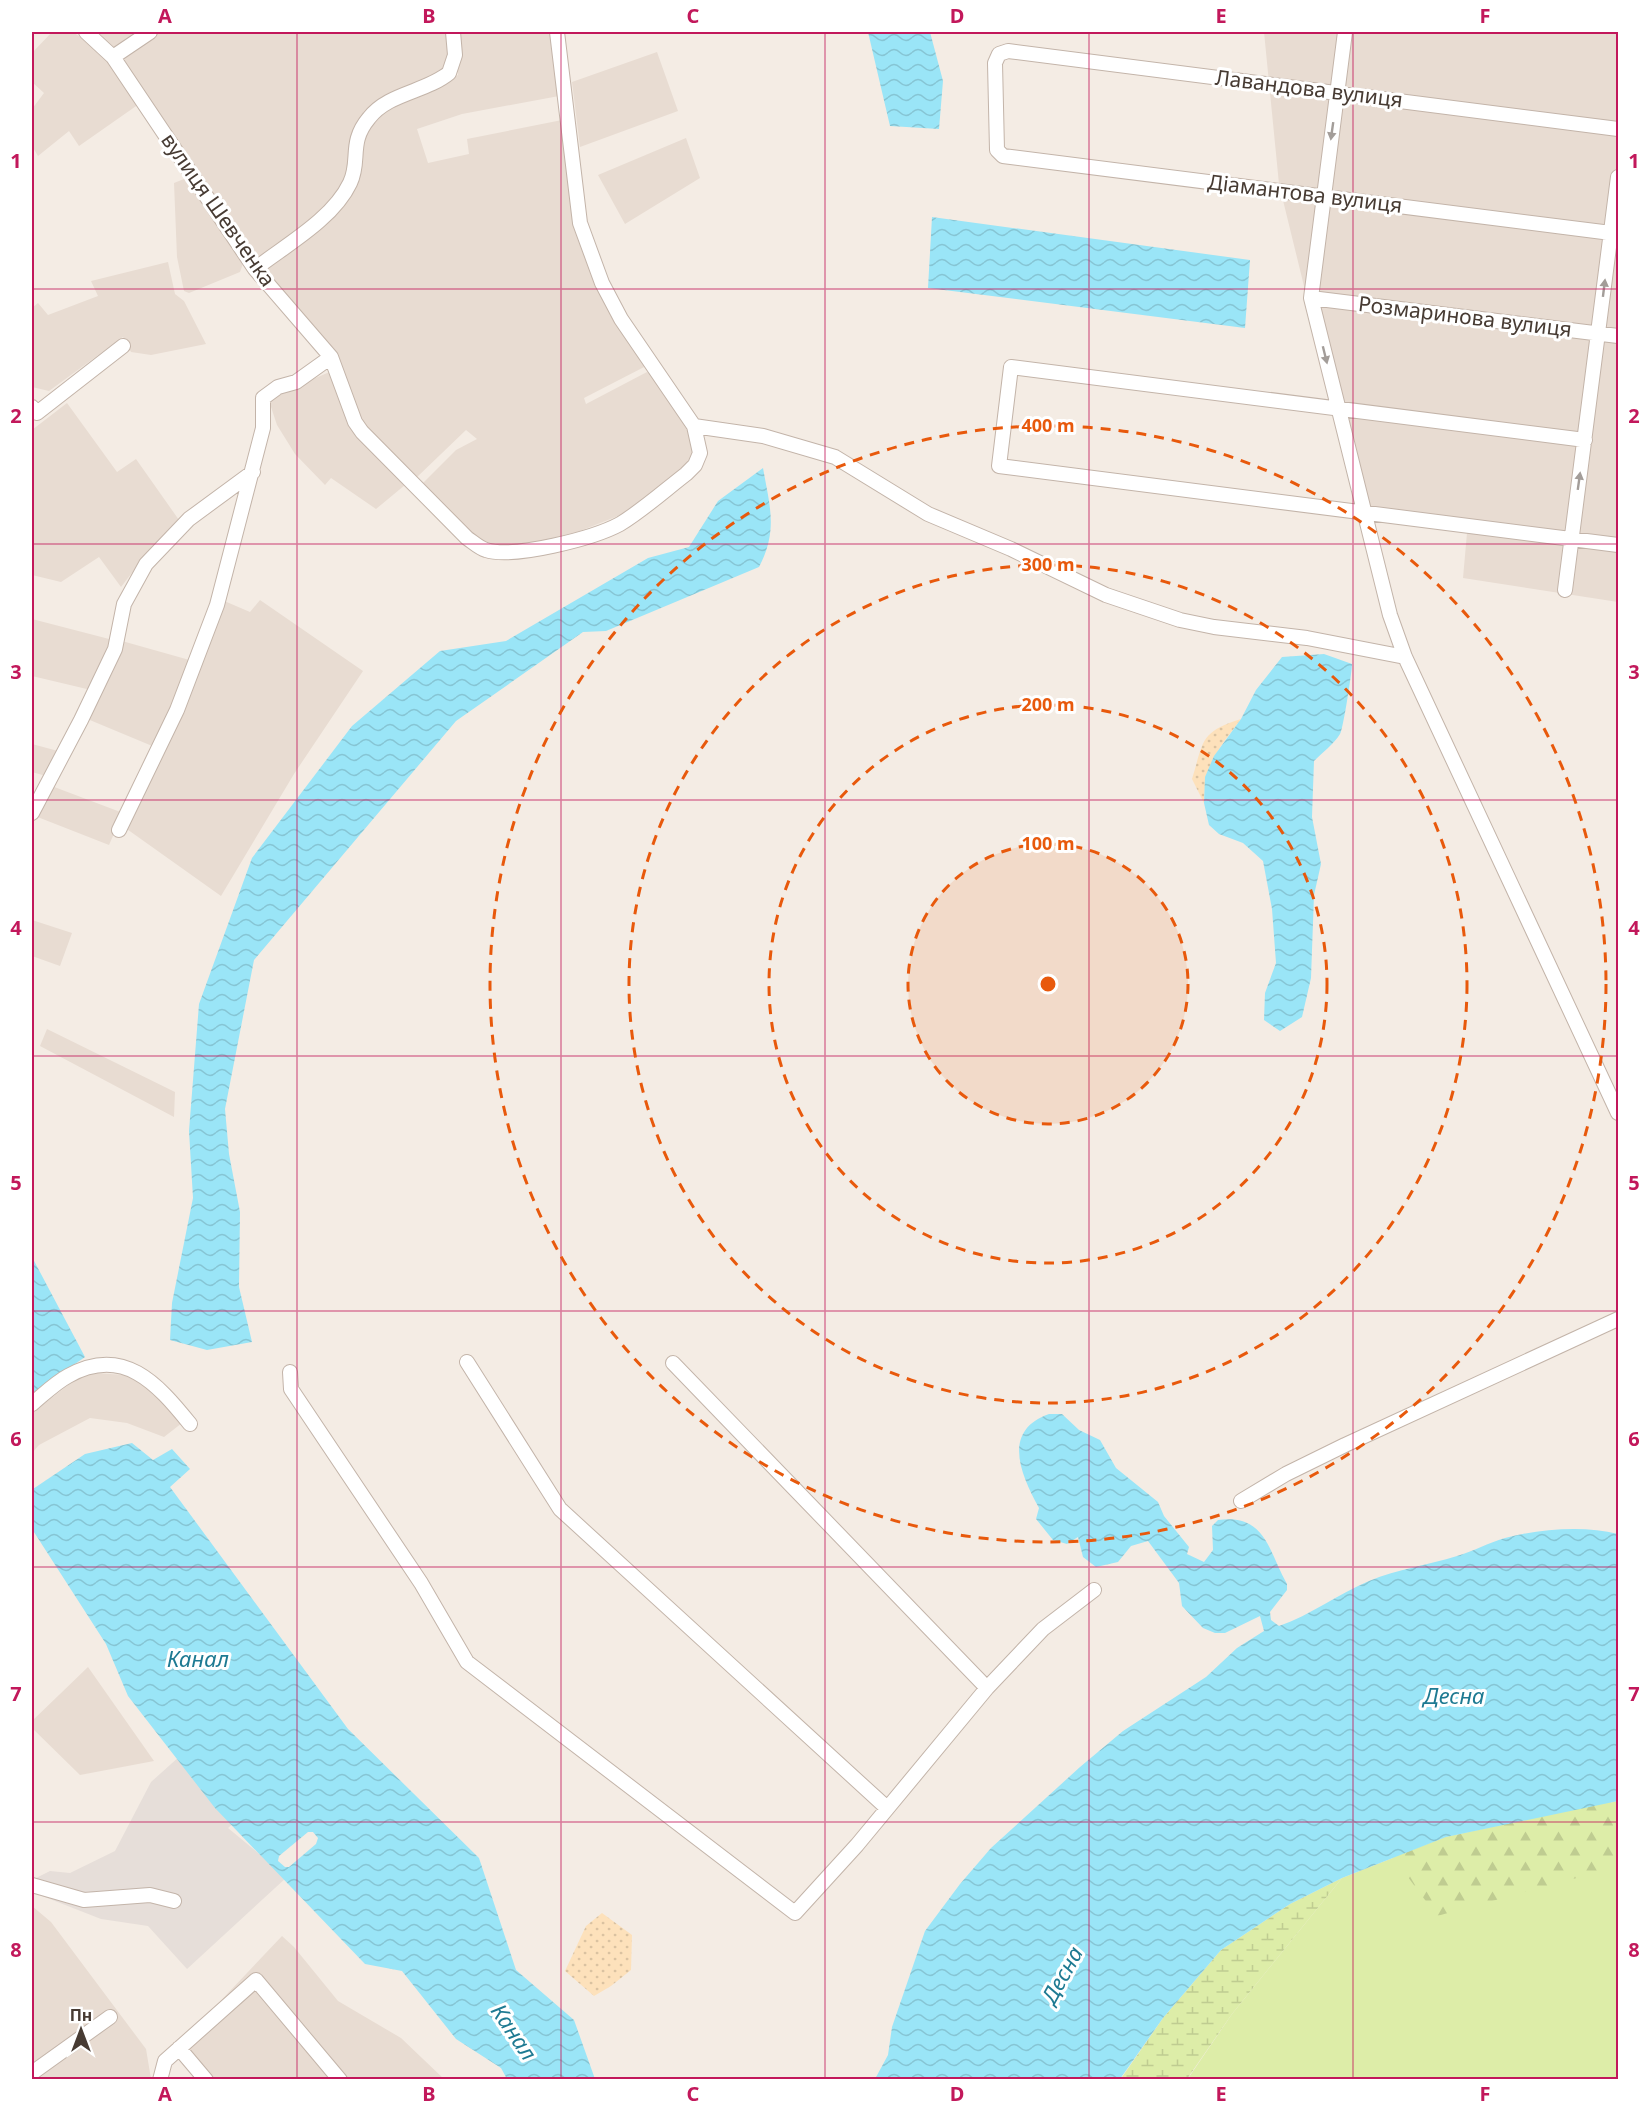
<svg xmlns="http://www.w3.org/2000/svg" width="1650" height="2111" font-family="'Noto Sans',sans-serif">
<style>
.residential{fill:#e8dcd2}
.industrial{fill:#e6ded9}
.green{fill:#ddeda8}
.forest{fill:url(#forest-firs)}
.wetland{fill:url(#wetland-marsh)}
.sand{fill:url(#sand-dots)}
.water{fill:url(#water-waves)}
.pier{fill:#f4ece4}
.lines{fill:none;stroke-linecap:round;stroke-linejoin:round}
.minor-casing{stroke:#c3b4a9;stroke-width:16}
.minor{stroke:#fff;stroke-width:14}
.oneway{fill:#a39d99}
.grid{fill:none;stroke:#c2185b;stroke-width:1.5;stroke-opacity:0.55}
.ring{fill:none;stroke:#e8590c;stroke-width:3;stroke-dasharray:10 8}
.labels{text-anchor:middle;stroke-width:6;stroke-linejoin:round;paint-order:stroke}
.street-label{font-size:21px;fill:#473b33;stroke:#fff}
.water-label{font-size:22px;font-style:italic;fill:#1e7a92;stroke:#fff}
.centre{fill:#e8590c;stroke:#fff;stroke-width:3}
.ring-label{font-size:18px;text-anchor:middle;font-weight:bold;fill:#e8590c;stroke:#fff;stroke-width:6;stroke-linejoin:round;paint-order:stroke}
.neatline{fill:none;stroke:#c2185b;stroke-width:2}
.grid-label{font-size:20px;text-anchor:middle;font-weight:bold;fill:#c2185b}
</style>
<defs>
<pattern id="forest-firs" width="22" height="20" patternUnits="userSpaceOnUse" patternTransform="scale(1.5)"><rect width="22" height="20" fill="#ddeda8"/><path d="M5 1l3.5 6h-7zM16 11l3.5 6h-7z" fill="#bfcc91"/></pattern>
<pattern id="wetland-marsh" width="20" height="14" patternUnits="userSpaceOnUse" patternTransform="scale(1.5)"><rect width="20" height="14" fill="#ddeda8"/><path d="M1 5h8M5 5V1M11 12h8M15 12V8" fill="none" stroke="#bfcc91"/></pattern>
<pattern id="sand-dots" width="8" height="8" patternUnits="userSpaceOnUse" patternTransform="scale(1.5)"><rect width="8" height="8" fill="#fde1bb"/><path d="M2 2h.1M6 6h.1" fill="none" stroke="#dac2a1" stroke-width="1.8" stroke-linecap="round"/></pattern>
<pattern id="water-waves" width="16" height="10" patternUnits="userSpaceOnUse" patternTransform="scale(1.5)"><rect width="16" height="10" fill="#9ae5f7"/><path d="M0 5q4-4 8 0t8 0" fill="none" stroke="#86c5d4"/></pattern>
</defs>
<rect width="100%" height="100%" fill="#f4ece4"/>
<path class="residential" d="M52,32H73L98,49L139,104L79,146L69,131L38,156L32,146V109L44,93L32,82V53Z
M95,32H142L116,50Z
M158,32H450L452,39L444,72L376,104L347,182L333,200L257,262L121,58Z
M455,32H553L559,96L462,114L417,129L428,163L469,154L467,139L562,120L575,215L648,365L584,398L586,404L647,372L653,375L690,428L693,448L692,461L628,512L580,531L518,547L486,544L465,532L420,486L456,450L477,439L466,430L415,479L365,430L350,393L261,267L331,213L372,118L393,105L458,75Z
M1264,32H1618V602L1463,578L1467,533L1361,519L1279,184Z
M657,52L678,111L580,147L572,82Z
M686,138L700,178L625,224L598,175Z
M184,179L244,261L240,272L189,293L184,291L177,257L174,183Z
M168,262L175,294L184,301L206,344L151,355L131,352L123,337L49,391L32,387V308L38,303L48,315L98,296L91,281Z
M332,371L353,428L405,485L376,509L331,478L325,485L295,454L277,425L268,398Z
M67,403L117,472L136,459L179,520L151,548L121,587L99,557L61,582L32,575V430Z
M222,600L250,612L260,600L363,671L294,774L221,896L124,827Z
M32,619L113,640L91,690L32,676Z
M122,641L193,661L157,748L85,718Z
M32,744L58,751L46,776L32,772Z
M49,785L123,813L109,845L35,816Z
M32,920L72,933L60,966L32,956Z
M47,1029L175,1092L174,1117L40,1046Z
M96,1373L125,1375L146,1385L182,1423L164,1437L127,1423L90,1418L39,1445L32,1453V1413L76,1379Z
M88,1667L154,1761L80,1775L32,1728V1721Z
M32,1906L51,1922L146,2049L151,2079H32Z
M282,1936L294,1947L338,2001L401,2038L444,2079H202L175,2049Z"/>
<path class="industrial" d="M219,1721L278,1786L228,1828L287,1877L187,1969L148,1926L101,1919L32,1892L34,1879L50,1871L70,1873L115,1851L151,1782Z"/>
<path class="green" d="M1618,1801V2079L1187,2080L1232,2014L1342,1878L1446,1837Z"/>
<path class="forest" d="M1611,1801L1617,1867L1437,1916L1393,1857L1446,1837Z"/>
<path class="wetland" d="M1342,1878L1232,2014L1187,2079L1120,2080L1163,2018L1221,1950L1290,1904Z"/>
<path class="sand" d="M1241,719C1218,750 1205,762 1204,803L1192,779C1204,740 1200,732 1241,719Z
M602,1913L632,1935L631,1970L611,1986L594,1996L565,1971L586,1926Z"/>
<path class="water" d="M868,32H930L943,81L939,129L890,126Z
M932,217L1250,260L1245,328L928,288Z
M763,468C770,507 778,531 759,567L606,631L583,632L456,721L254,960L225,1109L229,1154L240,1212L239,1287L252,1342L207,1350L170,1340L172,1303L193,1198L189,1131L199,1004L252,858L352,726L440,651L506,641L648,558L689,547L718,501Z
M1324,654L1352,664C1352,672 1343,730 1340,734C1334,744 1322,753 1314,761L1312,817L1321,864L1314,895L1311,978L1302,1017L1280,1031L1264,1020L1265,993L1276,963L1272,909L1263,861L1243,843L1219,834L1209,825L1204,803L1205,777L1214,756L1241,719L1256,690L1282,657Z
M32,1257L85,1357L32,1394Z
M1049,1414H1062L1079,1430L1100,1440L1116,1468L1158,1502L1164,1516L1189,1547L1187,1554L1204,1562L1213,1550L1212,1526L1218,1520C1267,1513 1269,1554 1287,1584V1590L1270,1612L1271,1620L1279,1626C1311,1615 1338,1594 1369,1581C1398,1569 1428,1565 1457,1556C1474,1551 1488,1543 1505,1538C1539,1529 1584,1525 1618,1534V1801L1446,1837L1342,1878L1290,1904L1221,1950L1163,2018L1120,2079H875L888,2055L892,2027L925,1931L960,1884L991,1848L1080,1767L1123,1731L1206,1677L1237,1648L1264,1631L1260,1616L1225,1633H1215L1203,1628L1182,1606L1179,1583L1148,1541L1131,1546L1118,1562L1096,1567L1083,1557L1078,1537L1067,1544L1053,1540L1036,1519L1039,1508C1021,1475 1001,1431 1049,1414Z
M132,1443L153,1460L172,1449L190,1469L170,1487L348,1729L479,1858L516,1970L574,2020L595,2079H507L501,2068L456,2039L402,1971L365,1964L215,1808L128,1696L106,1644L32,1529V1494L33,1489L85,1454Z"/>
<path class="pier" d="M308,1832H313L318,1838L316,1844L289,1867H285L278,1861L279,1856Z"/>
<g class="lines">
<g class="minor-casing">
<path id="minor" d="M86,32L113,57L255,269L331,357L355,422L362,432L467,538C473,542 479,548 486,550C514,559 594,538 620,524C643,510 664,491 686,474L695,465L700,453L694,426L621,319L602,283L580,223L557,32
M1345,32L1311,298L1390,615L1405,657L1618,1113
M113,57L150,32
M1611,233L1003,156L997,150L995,63L999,54L1008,51L1618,129
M255,269C286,245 333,219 350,183C361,160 348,143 369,118C388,93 426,92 449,73L455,55L453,32
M1311,298L1618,336
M32,407L37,413L123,346
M694,426L763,436L835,457L928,514L1011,549L1106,595L1180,620L1214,627L1307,638L1405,657
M1585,440L1011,367L999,466L1618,545
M1565,590L1618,177
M32,813L81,720L115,649L124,604L146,564L189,519L253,472
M119,830L177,710L217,605L263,428V398L278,387L296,382L331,357
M467,1362L560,1509L887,1808
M673,1363L987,1688
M290,1372L291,1389L421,1583L467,1662L795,1913L857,1845L987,1688L1043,1629L1094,1590
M32,1404C43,1395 55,1383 68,1376C123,1345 157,1383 190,1424
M1241,1501L1286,1474L1345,1445L1618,1319
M32,1885L84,1900L150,1895L174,1901
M179,2048L206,2080
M32,2073L110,2017
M160,2080L165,2061L256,1980L340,2080"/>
</g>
<use href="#minor" class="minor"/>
</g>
<defs><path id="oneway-solid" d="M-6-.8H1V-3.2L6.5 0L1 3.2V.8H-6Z" transform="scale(1.5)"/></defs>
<g class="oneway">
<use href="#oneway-solid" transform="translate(1332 131) rotate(98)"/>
<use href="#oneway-solid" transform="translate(1604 288) rotate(-83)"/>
<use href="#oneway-solid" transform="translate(1325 355) rotate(76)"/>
<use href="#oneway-solid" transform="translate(1579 481) rotate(-82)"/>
</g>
<path class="grid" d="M297,32V2080M561,32V2080M825,32V2080M1089,32V2080M1353,32V2080M32,289H1618M32,544H1618M32,800H1618M32,1056H1618M32,1311H1618M32,1567H1618M32,1822H1618"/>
<circle cx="1048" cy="984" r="140" fill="#e8590c" fill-opacity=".12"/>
<g class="ring">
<circle cx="1048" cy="984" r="140"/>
<circle cx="1048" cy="984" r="279"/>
<circle cx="1048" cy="984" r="419"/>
<circle cx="1048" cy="984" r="558"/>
</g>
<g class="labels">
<g class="street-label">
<text transform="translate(1309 89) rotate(7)" y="7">Лавандова вулиця</text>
<text transform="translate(1305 194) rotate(7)" y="7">Діамантова вулиця</text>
<text transform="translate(218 210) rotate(55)" y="7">вулиця Шевченка</text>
<text transform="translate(1465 317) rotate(7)" y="7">Розмаринова вулиця</text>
</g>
<g class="water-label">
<text x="198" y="1667">Канал</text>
<text x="1454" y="1704">Десна</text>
<text transform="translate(1062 1975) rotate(-61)" y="8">Десна</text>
<text transform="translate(514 2032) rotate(56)" y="8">Канал</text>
</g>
</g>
<circle cx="1048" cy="984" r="9" class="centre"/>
<g class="ring-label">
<text x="1048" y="432">400 m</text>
<text x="1048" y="571">300 m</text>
<text x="1048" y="711">200 m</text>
<text x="1048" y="850">100 m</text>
</g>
<rect width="1650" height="2111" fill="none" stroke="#ffffff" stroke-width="66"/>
<g transform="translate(81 2030)" stroke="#ffffff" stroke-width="4.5" paint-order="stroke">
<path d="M0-4.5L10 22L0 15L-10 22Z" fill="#473b33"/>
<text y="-9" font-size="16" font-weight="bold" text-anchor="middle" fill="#473b33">Пн</text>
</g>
<rect x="33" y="33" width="1584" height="2045" class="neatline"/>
<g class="grid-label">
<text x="165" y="23">A</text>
<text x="429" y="23">B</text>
<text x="693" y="23">C</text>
<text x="957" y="23">D</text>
<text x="1221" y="23">E</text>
<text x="1485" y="23">F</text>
<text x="16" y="168">1</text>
<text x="1634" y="168">1</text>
<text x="16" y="423">2</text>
<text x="1634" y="423">2</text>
<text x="16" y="679">3</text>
<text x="1634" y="679">3</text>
<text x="16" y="935">4</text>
<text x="1634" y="935">4</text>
<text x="16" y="1190">5</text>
<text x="1634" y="1190">5</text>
<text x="16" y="1446">6</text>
<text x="1634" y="1446">6</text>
<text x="16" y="1701">7</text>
<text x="1634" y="1701">7</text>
<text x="16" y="1957">8</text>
<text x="1634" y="1957">8</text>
<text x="165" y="2101">A</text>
<text x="429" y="2101">B</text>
<text x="693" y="2101">C</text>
<text x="957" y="2101">D</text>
<text x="1221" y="2101">E</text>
<text x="1485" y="2101">F</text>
</g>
</svg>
